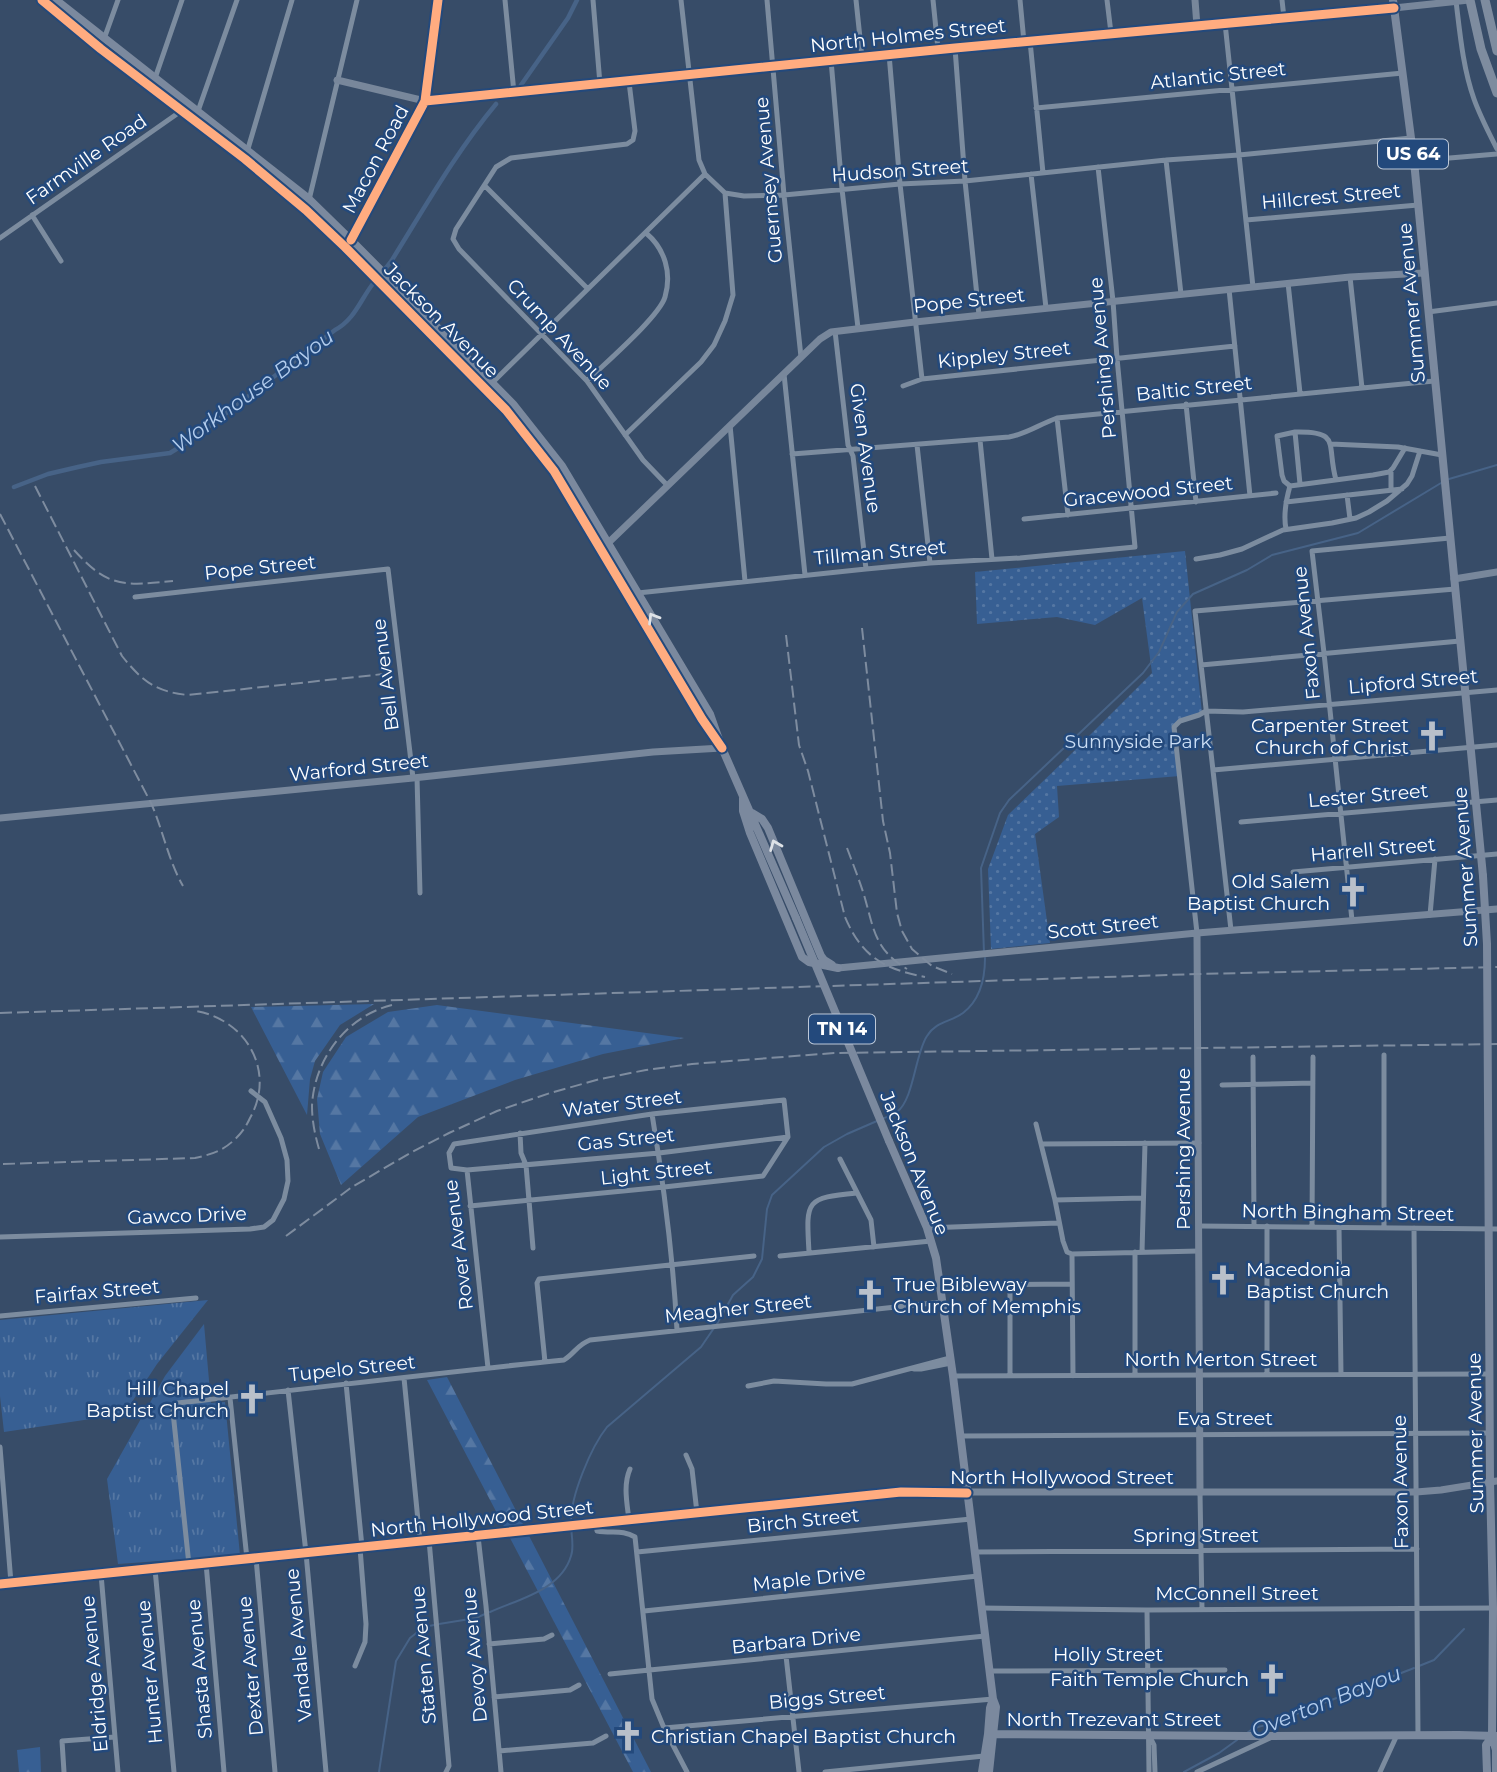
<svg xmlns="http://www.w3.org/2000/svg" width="1497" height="1772" font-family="Montserrat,sans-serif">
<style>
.grass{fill:url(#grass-tufts)}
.forest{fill:url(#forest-firs)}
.park{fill:url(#park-dots)}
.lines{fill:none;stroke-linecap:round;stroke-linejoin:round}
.stream{stroke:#476387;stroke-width:2}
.canal{stroke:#476387;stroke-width:4.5}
.street{stroke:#7c8c9f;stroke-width:5}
.secondary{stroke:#78879b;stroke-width:7}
.primary{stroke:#7b899e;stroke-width:8}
.highway{stroke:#7e8c9f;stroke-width:9}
.rail{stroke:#7e8c9f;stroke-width:2;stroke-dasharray:12 5;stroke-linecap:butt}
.primary-bridge{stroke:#7b899e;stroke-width:8}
.cycleway-casing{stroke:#23497c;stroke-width:13}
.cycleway{stroke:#ffac80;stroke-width:9}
.oneway{stroke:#dee2e7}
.labels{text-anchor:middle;stroke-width:5;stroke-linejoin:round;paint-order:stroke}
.shield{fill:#23497c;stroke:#bdc8d8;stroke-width:2}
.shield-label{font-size:18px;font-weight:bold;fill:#fff}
.street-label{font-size:19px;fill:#fff;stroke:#23497c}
.poi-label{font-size:19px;fill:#fff;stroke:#23497c;text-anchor:end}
.park-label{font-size:19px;fill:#caddf4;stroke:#23497c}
.water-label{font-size:21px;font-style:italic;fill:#b2cced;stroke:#23497c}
</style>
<defs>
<pattern id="grass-tufts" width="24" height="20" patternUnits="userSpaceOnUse" patternTransform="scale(1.75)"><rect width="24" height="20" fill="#375f93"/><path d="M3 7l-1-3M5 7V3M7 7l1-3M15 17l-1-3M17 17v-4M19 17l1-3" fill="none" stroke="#5577a3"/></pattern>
<pattern id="forest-firs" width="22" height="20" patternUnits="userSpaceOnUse" patternTransform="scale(1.75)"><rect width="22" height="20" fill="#375f93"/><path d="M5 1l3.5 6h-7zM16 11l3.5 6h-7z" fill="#5577a3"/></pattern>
<pattern id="park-dots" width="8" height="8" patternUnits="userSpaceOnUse" patternTransform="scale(1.75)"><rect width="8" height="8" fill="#375f93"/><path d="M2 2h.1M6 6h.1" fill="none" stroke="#5577a3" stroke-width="1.8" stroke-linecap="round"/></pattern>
</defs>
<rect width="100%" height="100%" fill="#374c68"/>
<path class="grass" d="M208,1300L157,1364L124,1414L4,1432L0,1396V1320Z
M204,1324L211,1403L225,1402L240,1555L118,1564L107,1479L165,1376Z"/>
<path class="forest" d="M374,1004L340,1025L315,1061L310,1079L307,1115L251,1007Z
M437,1005L684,1038L603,1054L515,1080L418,1117L341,1185L320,1134L317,1099L323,1072L346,1037L388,1012Z
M447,1377L651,1772H633L427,1380Z
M40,1747L41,1772H19L17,1750Z"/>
<path class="park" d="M1185,551L1202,713L1180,721L1174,727L1180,776L1057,786L1059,817L1035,834L1050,943L991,949L988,869L1008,815L1065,760L1152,673L1142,598L1095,625L1057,617L977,624L975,572Z"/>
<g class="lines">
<path class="stream" d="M1449,479L1497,465
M984,953L981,868L1000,813L1009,800L1143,673L1159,652L1177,612L1193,594L1247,570L1272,555L1358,533L1441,483
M882,1119C886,1117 893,1115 897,1112C914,1099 915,1054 927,1036C936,1021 951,1022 963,1013C980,1000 985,978 985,958
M717,1324L733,1295L753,1277L762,1259L767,1209L772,1195L824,1147L847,1134L877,1121
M571,1523C570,1497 591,1447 607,1427L701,1347L714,1328
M490,1612C519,1599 561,1590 571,1556C574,1548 572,1537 571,1528
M439,1624L476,1618L485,1614
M1419,1666L1434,1660L1464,1629
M1247,1733C1258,1724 1265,1727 1277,1722C1322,1703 1368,1686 1414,1668
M379,1772L396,1661L410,1638L424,1627L434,1625
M1184,1772L1219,1753L1237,1740"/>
<path class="canal" d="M521,85L568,18L577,0
M14,487L48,474L78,467L101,462L170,453L191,440L335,330C354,320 360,301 372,285C378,276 386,269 392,260C425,207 456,152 496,104"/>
<path class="street" d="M505,0L514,93
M593,0L600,84
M681,0L699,160L705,174L725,193L744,196L784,195L900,184L965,181L1166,160L1239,155L1411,138
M767,0L784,195L801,357
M856,0L862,57
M933,0L938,49
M1020,0L1024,42
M1107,0L1111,33
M1282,0L1284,18
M1456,1C1460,34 1463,68 1474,99C1480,116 1489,133 1497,149
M1225,23L1253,287
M104,39L118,0
M1030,41L1043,173
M955,48L965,181L979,315
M889,54L900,184L922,379
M831,60L842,189L858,328
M629,82L635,131L633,140L627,144L511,158L496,167L456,229L453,239L459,249L587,381L643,460L667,485
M152,87L182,0
M1036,108L1403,73
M197,114L237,0
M247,152L292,0
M1166,160L1181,294
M1414,161L1497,154
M1031,174L1046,308
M485,186L587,288
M309,200L357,0
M32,215L61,261
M1246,220L1418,205
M0,238L184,109
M1350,277L1362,388
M1288,283L1300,393
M1229,289L1250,496
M1428,312L1497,303
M835,331L848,445L853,456L866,569
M784,374L805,575
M587,381C604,364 659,317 665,297C672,273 665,249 646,233
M490,385L705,174
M903,386L922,379L1235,346
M1186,404L1196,502
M1057,418L1068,515
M730,425L745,581
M625,435L701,362L714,345L725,321L733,295L725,193
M980,440L992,559
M1331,444L1398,447L1442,455
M917,445L930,563
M792,454L1009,437C1027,434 1040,424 1057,418L1434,381
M1391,470V490
M1300,484L1295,432C1342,431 1326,444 1336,480
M1290,486L1373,475L1389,472L1393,468L1405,448
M1290,486L1284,481L1282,475L1277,436L1295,432
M1347,495L1350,519
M1286,502L1402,489
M1024,519L1276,493
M1286,529C1283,514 1286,500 1290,486
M1196,559L1220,555L1242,549L1283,530L1332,523L1356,518L1369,512L1387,501L1407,484L1412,476L1420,451
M628,594L866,569L930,563L1020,558L1135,547L1117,358L1113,301L1098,167
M135,597L388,569L413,778
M1201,665L1460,641
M1213,770L1497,745
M417,777L420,893
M1241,822L1497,800
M1293,872L1497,854
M1430,915L1435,859
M1352,920L1324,653L1312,551L1450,538
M1231,930L1195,611L1455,589
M1197,933L1174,727L1180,721L1199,715L1206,711L1243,712L1497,690
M1253,1057L1254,1226
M1222,1085L1313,1083
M652,1114C664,1186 673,1257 677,1330
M1036,1124L1055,1200L1063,1241L1067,1252L1072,1254L1073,1376
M520,1133L521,1153L526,1165L533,1248
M1041,1144L1199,1143
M840,1159L871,1220L874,1247
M467,1170L659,1153L788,1137
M1055,1200L1143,1198
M470,1206L664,1187L763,1176L788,1137L784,1100L652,1114L454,1144L449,1153L451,1168L467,1170L488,1368
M1199,1226L1497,1229
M1312,1227L1313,1057
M1339,1227L1341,1374
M927,1228L1058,1223
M1384,1228V1055
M1414,1228L1418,1735
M0,1237L250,1229L264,1227L273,1220L284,1199L288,1181L287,1160L281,1138L265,1102L251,1091
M809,1252C806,1200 805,1198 857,1193
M1142,1252L1145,1143
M1072,1254L1199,1251
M780,1256L931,1241
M940,1285L1072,1284
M0,1316L196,1298
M545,1362L537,1283L539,1279L754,1256
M914,1369H921L951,1363
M1135,1375V1252
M1267,1375V1226
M953,1376L1490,1374
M1010,1376V1284
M404,1378L420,1541
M346,1383L362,1547
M748,1386L774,1381L826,1384H852L950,1358
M288,1390L306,1553L326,1772
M230,1398L247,1559
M960,1436L1490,1433
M0,1447L11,1583
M686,1455L692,1469L697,1513
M1200,1493L1202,1609
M629,1520C627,1503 623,1485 630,1469
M596,1524L597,1531C612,1534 622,1529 635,1537L652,1699L664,1728L687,1772
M478,1536L486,1606L501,1772
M429,1540L449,1766L446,1772
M637,1552L971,1519
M975,1552L1417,1549
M256,1558L275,1772
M206,1563L224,1772
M189,1565L173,1412L174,1405L178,1403C307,1389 435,1373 564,1360C575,1353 577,1345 590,1340L942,1302
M155,1569L174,1772
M101,1574L118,1772
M982,1608L1147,1610L1493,1608
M1147,1610L1149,1772
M644,1611L978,1576
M489,1644L544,1639L552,1635
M786,1656L799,1772
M355,1666L365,1642L366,1624L360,1548
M990,1671L1225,1670
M610,1674L985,1636
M494,1697L570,1690L579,1685
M664,1728L993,1699
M1150,1737L1154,1745L1155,1772
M499,1751L593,1743L606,1736
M64,1772L62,1741L115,1737
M825,1772L984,1756
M1197,1772L1270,1738
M1380,1772L1397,1735"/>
<path class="secondary" d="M1195,0L1197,26
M337,80L425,101L955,48L1394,8L1469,0
M350,242L425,101L438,0
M604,547L820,339L831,332L915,322L1350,277L1424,273
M1454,579L1497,572
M0,818L413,778L653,752L722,748
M1197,933L1200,1493
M838,968L1197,933L1497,909
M0,1584L901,1492H1416L1441,1490L1497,1481"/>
<path class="primary" d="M42,0L101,49L245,159L306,210L345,247L506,410L554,471L715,737
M56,0L309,199L351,240L513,404L562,466L710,714L722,748L796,918
M1393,0L1414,161L1483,876
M743,798V811L750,833L802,957L809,962L838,968
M752,813L762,819L768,828L821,956L824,960L832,965
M1488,1101L1490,1482L1493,1608L1492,1737L1496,1750V1772
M889,1141L927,1228L936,1258L953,1376L993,1699L996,1707L989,1772
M988,1734L1246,1736L1459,1735L1496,1736
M982,1772L988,1734L990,1708L993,1699
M1487,1772L1486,1745L1492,1737"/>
<path class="highway" d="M1470,0L1481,49L1497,93
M1485,0L1497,51"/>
<path class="rail" d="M35,486L122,656C142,681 156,692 188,695L393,673
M0,514L151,803C163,830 168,860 183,886
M74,550C108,588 124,586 173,581
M862,628L883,821L890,853L897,913L902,931L912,949L932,966L952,974
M786,635L799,745L808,771L845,917C862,957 884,969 925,977
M847,848C853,864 859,879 864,895C874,929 874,949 907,969
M0,1013L1198,974L1497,967
M319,1149C315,1135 312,1121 312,1106C314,1059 347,1016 392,1005
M3,1164L195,1158C209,1155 223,1151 234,1140C241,1134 246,1127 250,1118C276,1072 247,1020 196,1011
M286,1236L352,1187L412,1152L449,1133L497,1111L550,1093L600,1079L646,1070L692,1064L834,1053L1497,1044"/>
<path class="primary-bridge" d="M1483,876L1487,944L1488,1101
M796,918L889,1141"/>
<g class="cycleway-casing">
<path id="cycleway" d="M42,0L101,49L245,159L306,210L345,247L506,410L554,471L702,719L722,748
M425,101L955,48L1394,8
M351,240L425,101L438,0
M0,1584L901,1492L967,1493"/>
</g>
<use href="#cycleway" class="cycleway"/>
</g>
<defs><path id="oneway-chevron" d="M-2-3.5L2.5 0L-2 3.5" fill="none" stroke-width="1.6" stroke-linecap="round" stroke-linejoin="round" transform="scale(1.75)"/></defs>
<g class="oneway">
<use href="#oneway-chevron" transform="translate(653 618) rotate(-121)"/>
<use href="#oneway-chevron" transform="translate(775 845) rotate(-112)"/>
</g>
<defs>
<g id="church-bare" transform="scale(2.415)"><path d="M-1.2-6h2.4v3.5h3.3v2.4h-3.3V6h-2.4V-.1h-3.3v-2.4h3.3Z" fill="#b9c0ca" stroke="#23497c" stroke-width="2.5" paint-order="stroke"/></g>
</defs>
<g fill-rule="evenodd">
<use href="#church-bare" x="1432" y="736"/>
<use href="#church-bare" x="1353" y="892"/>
<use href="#church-bare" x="1223" y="1280"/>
<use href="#church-bare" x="870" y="1295"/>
<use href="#church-bare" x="252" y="1399"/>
<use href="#church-bare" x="1272" y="1679"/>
<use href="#church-bare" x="628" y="1736"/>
</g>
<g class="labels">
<g class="shield">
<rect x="1378" y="139.5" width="70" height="29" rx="5"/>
<rect x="809" y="1014.5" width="66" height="29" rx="5"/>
</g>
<g class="shield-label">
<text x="1413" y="160">US 64</text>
<text x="842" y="1035">TN 14</text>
</g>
<g class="street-label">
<text transform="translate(908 35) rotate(-6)" y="7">North Holmes Street</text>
<text transform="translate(1218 75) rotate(-6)" y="7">Atlantic Street</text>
<text transform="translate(86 159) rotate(-35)" y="7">Farmville Road</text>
<text transform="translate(375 159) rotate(-62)" y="7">Macon Road</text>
<text transform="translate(900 170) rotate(-4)" y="7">Hudson Street</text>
<text transform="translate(768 180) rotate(-95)" y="7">Guernsey Avenue</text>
<text transform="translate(1331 196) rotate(-5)" y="7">Hillcrest Street</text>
<text transform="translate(969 300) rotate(-6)" y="7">Pope Street</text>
<text transform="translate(1411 303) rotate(-95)" y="7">Summer Avenue</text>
<text transform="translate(442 320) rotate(45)" y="7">Jackson Avenue</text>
<text transform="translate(560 334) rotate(47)" y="7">Crump Avenue</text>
<text transform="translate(1004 354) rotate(-6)" y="7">Kippley Street</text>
<text transform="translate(1102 358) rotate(-95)" y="7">Pershing Avenue</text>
<text transform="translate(1194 388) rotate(-6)" y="7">Baltic Street</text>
<text transform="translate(866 448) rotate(82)" y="7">Given Avenue</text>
<text transform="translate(1148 491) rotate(-6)" y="7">Gracewood Street</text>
<text transform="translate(880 552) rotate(-5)" y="7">Tillman Street</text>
<text transform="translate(260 567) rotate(-6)" y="7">Pope Street</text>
<text transform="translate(1306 633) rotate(-96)" y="7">Faxon Avenue</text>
<text transform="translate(385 675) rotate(-97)" y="7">Bell Avenue</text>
<text transform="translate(1413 681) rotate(-5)" y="7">Lipford Street</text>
<text transform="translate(359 767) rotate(-6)" y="7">Warford Street</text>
<text transform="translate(1368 795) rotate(-5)" y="7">Lester Street</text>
<text transform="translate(1373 849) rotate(-5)" y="7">Harrell Street</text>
<text transform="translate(1465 867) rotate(-94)" y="7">Summer Avenue</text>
<text transform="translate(1103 926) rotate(-6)" y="7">Scott Street</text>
<text transform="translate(622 1103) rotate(-7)" y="7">Water Street</text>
<text transform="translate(626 1139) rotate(-6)" y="7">Gas Street</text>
<text transform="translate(1183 1149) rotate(-90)" y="7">Pershing Avenue</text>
<text transform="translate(915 1163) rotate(68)" y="7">Jackson Avenue</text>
<text transform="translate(656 1172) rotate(-6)" y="7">Light Street</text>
<text transform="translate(1348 1212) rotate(1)" y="7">North Bingham Street</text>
<text transform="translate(187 1215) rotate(-2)" y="7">Gawco Drive</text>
<text transform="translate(458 1245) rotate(-97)" y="7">Rover Avenue</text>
<text transform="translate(97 1291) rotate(-5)" y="7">Fairfax Street</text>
<text transform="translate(738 1308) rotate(-6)" y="7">Meagher Street</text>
<text x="1221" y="1366">North Merton Street</text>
<text transform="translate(352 1368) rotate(-6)" y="7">Tupelo Street</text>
<text x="1225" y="1425">Eva Street</text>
<text transform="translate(1475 1433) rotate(-91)" y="7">Summer Avenue</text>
<text x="1062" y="1484">North Hollywood Street</text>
<text transform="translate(1400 1482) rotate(-91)" y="7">Faxon Avenue</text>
<text transform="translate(482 1518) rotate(-6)" y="7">North Hollywood Street</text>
<text transform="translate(803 1520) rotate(-6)" y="7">Birch Street</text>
<text x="1196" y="1542">Spring Street</text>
<text transform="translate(809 1578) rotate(-6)" y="7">Maple Drive</text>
<text x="1237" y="1600">McConnell Street</text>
<text transform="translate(796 1640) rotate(-6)" y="7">Barbara Drive</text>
<text transform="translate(298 1645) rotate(-95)" y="7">Vandale Avenue</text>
<text x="1108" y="1661">Holly Street</text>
<text transform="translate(423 1655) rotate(-95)" y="7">Staten Avenue</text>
<text transform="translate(474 1655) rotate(-95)" y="7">Devoy Avenue</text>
<text transform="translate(250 1666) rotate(-95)" y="7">Dexter Avenue</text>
<text transform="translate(199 1669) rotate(-95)" y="7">Shasta Avenue</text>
<text transform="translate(149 1672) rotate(-95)" y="7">Hunter Avenue</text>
<text transform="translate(94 1674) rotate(-95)" y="7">Eldridge Avenue</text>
<text transform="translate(827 1697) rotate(-5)" y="7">Biggs Street</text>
<text x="1114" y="1726">North Trezevant Street</text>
</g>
<g class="poi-label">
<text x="1409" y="732">Carpenter Street<tspan x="1409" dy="22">Church of Christ</tspan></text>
<text x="1330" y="888">Old Salem<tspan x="1330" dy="22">Baptist Church</tspan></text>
<text x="1246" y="1276" text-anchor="start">Macedonia<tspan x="1246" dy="22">Baptist Church</tspan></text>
<text x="893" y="1291" text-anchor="start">True Bibleway<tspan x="893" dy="22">Church of Memphis</tspan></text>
<text x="229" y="1395">Hill Chapel<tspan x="229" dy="22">Baptist Church</tspan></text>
<text x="1249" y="1686">Faith Temple Church</text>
<text x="651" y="1743" text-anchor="start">Christian Chapel Baptist Church</text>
</g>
<g class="park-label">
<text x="1138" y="748">Sunnyside Park</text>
</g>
<g class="water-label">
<text transform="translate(253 391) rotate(-36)" y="7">Workhouse Bayou</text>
<text transform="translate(1326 1702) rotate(-22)" y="7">Overton Bayou</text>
</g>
</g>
</svg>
